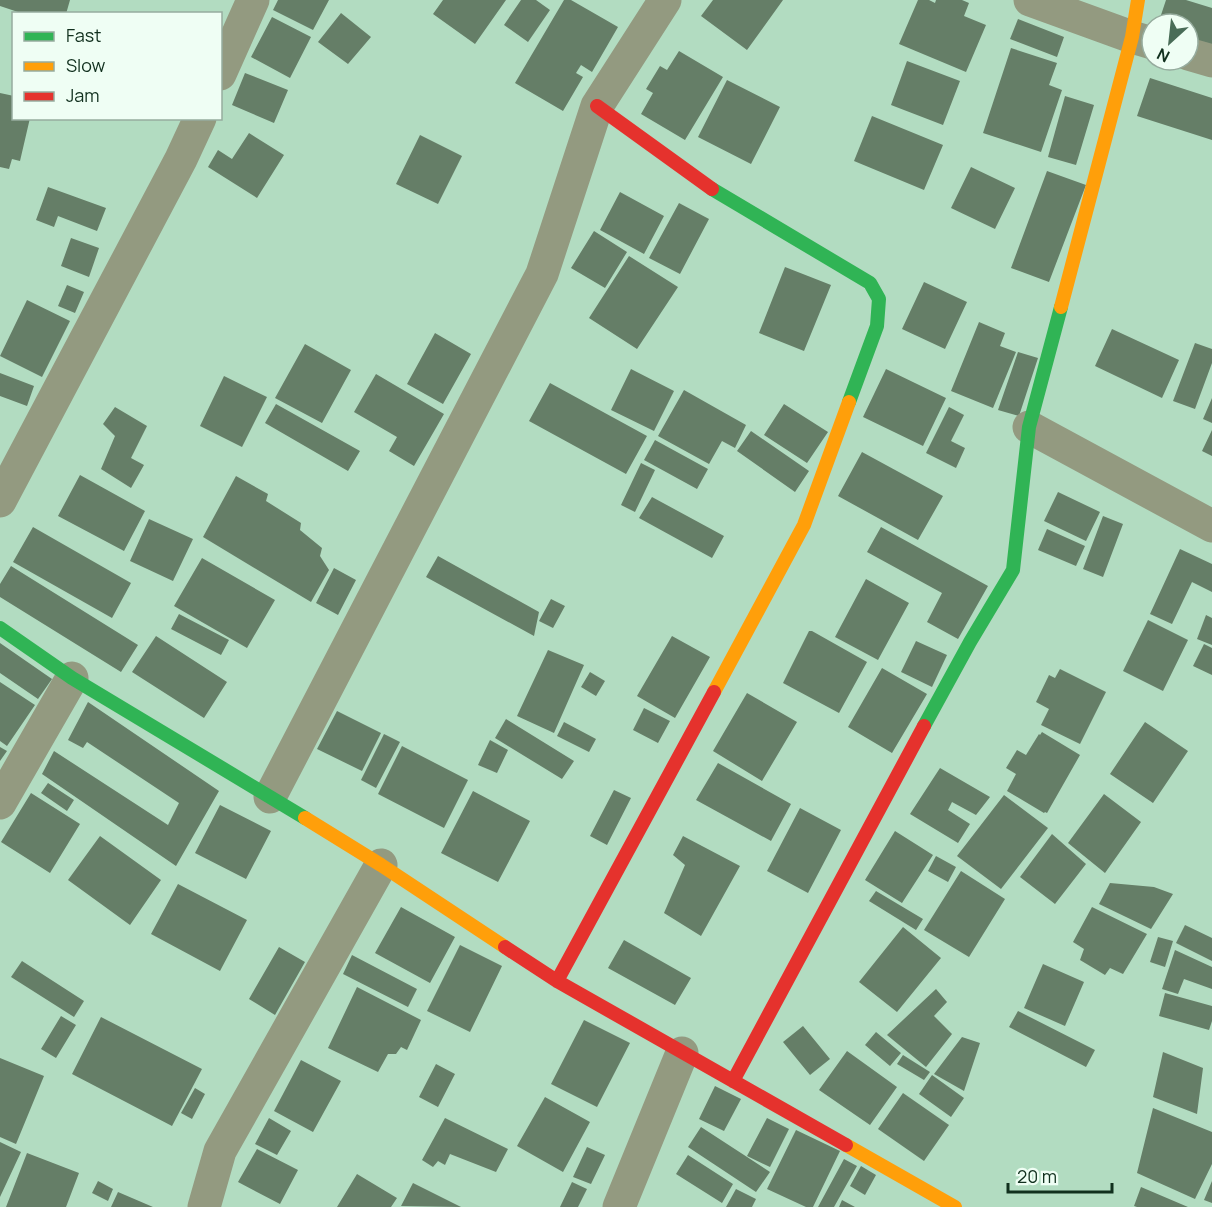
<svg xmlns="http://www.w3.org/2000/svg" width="1212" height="1207" font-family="Manrope,sans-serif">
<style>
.building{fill:#657e67}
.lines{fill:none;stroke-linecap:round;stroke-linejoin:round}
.street{stroke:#939a80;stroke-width:33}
.fast{stroke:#30b455;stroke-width:14}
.slow{stroke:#ff9f0a;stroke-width:14}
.jam{stroke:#e5322d;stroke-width:14}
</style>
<rect width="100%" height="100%" fill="#b2dcc1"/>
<path class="building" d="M0,0H70L66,14H24L0,6Z
M278,0H329L313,30L273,10Z
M443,0H506L475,44L433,14Z
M521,0H536L550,10L528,42L504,25Z
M564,0H571L618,27L592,72L581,65L576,73L583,77L563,111L515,83Z
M713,0H783L747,50L701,16Z
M918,0H929L935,3L936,0H962L969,3L964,16L986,25L966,72L899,44Z
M1166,0H1186L1212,8V45L1188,38V24H1158Z
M341,13L371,37L348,64L318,42Z
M272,17L311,37L290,78L251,57Z
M1018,19L1064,37L1057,57L1010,39Z
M1011,48L1057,63L1049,85L1062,90L1041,152L983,133Z
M679,51L723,77L685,140L641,114L653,93L646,89L660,66L667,70Z
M907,61L960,81L943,125L891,105Z
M245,73L288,90L274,123L232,105Z
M1150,78L1212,98V140L1137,116Z
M727,80L780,107L751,164L698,137Z
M0,93L14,96V118H30L20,161L12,159L9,169L0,167Z
M1065,96L1094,105L1076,165L1048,157Z
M872,116L943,145L924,190L854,161Z
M249,133L284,155L257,198L208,167L218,150L232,159Z
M420,135L462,156L438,204L396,184Z
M971,167L1015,188L995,229L951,208Z
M1047,171L1086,185L1049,282L1011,268Z
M48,187L106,208L97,231L58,216L54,227L36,220Z
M620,192L664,216L644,254L600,230Z
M679,203L709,219L680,274L649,258Z
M594,231L627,252L605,288L571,268Z
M71,238L99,248L89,277L61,266Z
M629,256L678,287L637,349L589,318Z
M785,267L831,285L804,351L759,333Z
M924,282L967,302L945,349L902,329Z
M67,285L84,292L75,313L58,306Z
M27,300L70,321L42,377L0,356Z
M979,322L1005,333L1000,346L1016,352L993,408L951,391Z
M1112,329L1179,360L1162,398L1095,366Z
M435,333L471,354L443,404L407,384Z
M1195,343L1212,349V363L1195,409L1173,401Z
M305,344L351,370L322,423L275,398Z
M1018,352L1038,358L1019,416L998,410Z
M631,369L674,391L654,431L611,410Z
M886,369L946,398L923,446L863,417Z
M0,373L34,386L27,406L0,396Z
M376,374L444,414L414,466L389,451L397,437L354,412Z
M224,376L267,397L242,447L200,426Z
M550,383L647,436L626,474L529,421Z
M684,390L746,425L735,448L722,441L709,464L658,436Z
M1212,398V423L1203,419Z
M276,404L360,451L348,471L265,423Z
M784,404L828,432L807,463L764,435Z
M115,407L147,426L131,458L144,465L131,488L101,469L115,436L103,424Z
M949,407L964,415L951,441L965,448L956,468L926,453Z
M1212,430V456L1202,451Z
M751,431L809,471L795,492L737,451Z
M655,440L708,469L697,489L644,460Z
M862,452L943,496L918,540L838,496Z
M641,463L655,470L635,512L621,505Z
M80,475L145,511L124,551L58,516Z
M236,476L268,494L266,501L301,523L300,530L322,548L320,556L329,570L311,602L203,537Z
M1058,492L1100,512L1086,541L1044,521Z
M652,497L724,536L712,558L639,518Z
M1103,516L1123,524L1103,577L1083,569Z
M149,519L193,539L173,581L130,561Z
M33,527L131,583L112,618L13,562Z
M881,527L988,586L958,639L927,622L942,593L867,552Z
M1047,529L1085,546L1076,566L1038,550Z
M1180,549L1212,564V592L1192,582L1172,624L1150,614Z
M438,556L539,612L534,636L426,577Z
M202,558L275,600L247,648L174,606Z
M11,566L138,645L121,672L0,597V584Z
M334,568L356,580L338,615L316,603Z
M866,579L909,603L878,660L835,637Z
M551,599L565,606L553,628L539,621Z
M179,614L229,640L221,655L171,629Z
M1206,615L1212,618V645L1197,639Z
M1148,620L1188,640L1163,691L1123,671Z
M809,631H812L867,662L839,713L783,683Z
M156,636L227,682L204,718L132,672Z
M672,636L710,657L675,718L637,696Z
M916,641L947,655L932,687L901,672Z
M0,643L52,679L38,699L0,673Z
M1204,644L1212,648V675L1193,666Z
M548,650L584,665L554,733L517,716Z
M882,668L927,694L892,753L848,727Z
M1060,669L1106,692L1080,744L1041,725L1049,709L1036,702L1049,675L1055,678Z
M590,672L605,681L596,696L581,687Z
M0,682L35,705L7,746L0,741Z
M747,693L797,722L762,781L713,751Z
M88,702L219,791L176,866L42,774L54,751L168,825L179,803L87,742L83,748L68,740Z
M644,708L670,721L658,743L633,730Z
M337,711L381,733L362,771L317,749Z
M506,719L574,761L562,779L495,738Z
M564,722L596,739L589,752L557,736Z
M1145,722L1188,751L1153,803L1110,774Z
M1042,732L1080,755L1047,813L1045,812L1044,813L1007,791L1016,774L1006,768L1017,750L1026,755L1039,734L1040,735Z
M384,734L400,742L376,788L361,780Z
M490,740L508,750L497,773L478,765Z
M402,746L468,780L444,828L378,794Z
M0,747L7,751L0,761Z
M718,763L791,804L771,841L696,800Z
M940,768L990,797L976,815L952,802L948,810L970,824L958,843L910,814Z
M48,783L74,800L67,811L41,793Z
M614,790L631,798L607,845L590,836Z
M473,791L530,821L498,882L441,853Z
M31,793L80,824L50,873L1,842Z
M1104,794L1141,822L1105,873L1068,843Z
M1004,795L1048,828L1001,889L957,856Z
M220,805L271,831L246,879L195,853Z
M800,808L841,830L808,893L767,871Z
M895,831L933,855L902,903L865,880Z
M1052,834L1086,864L1055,904L1020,877Z
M100,836L161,880L130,925L68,880Z
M683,836L740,866L701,936L664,913L685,865L673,855Z
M936,856L956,867L948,882L928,871Z
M961,871L1005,899L969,957L924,930Z
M1110,883L1154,887L1173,894L1151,929L1099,904Z
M178,884L247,920L220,971L151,934Z
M876,891L923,919L916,930L869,901Z
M401,907L455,937L430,983L375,953Z
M1092,907L1147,934L1123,974L1110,968L1105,975L1080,960L1084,949L1073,942Z
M1185,925L1212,938V961L1176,943Z
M903,927L941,958L897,1012L859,982Z
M1158,937L1173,941L1165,967L1150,962Z
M624,940L691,978L675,1005L608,968Z
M460,945L502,966L470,1032L427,1011Z
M279,947L305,962L275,1015L249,999Z
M1175,950L1212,967V989L1184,979L1178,994L1162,989Z
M352,955L417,989L408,1007L343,974Z
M22,961L84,1001L74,1017L11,977Z
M1043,964L1084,982L1065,1026L1024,1008Z
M357,987L421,1020L407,1050L401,1047L396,1054H388L378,1072L328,1048Z
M936,989L947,1002L934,1016L952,1034L926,1067L887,1035Z
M1165,993L1212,1006V1021L1209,1030L1159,1016Z
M1018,1011L1095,1050L1086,1067L1009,1027Z
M61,1016L76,1025L56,1058L41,1049Z
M101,1017L202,1069L172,1126L72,1074Z
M584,1020L630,1043L597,1107L551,1084Z
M803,1026L830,1059L810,1075L783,1042Z
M876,1032L901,1053L890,1066L865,1045Z
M962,1037L980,1043L964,1091L934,1074Z
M847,1051L897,1087L870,1125L819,1090Z
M1163,1052L1203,1068L1197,1114L1153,1097Z
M903,1055L930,1072L924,1080L897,1064Z
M0,1058L44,1076L16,1144L0,1137Z
M301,1060L341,1081L313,1132L274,1111Z
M436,1064L455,1074L438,1107L419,1097Z
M932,1075L964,1098L951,1117L919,1094Z
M715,1086L741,1099L724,1131L699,1119Z
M195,1088L205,1094L192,1119L181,1113Z
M903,1093L949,1125L924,1161L878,1129Z
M545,1097L590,1122L563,1172L517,1146Z
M1153,1108L1212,1132V1164L1195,1199L1137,1173Z
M269,1118L291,1131L277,1155L255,1144Z
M445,1118L508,1149L496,1172L450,1154L445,1165L438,1161L433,1167L422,1160Z
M767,1118L789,1129L770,1167L747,1156Z
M701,1127L770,1172L756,1192L688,1147Z
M796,1130L840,1151L813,1207H806L767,1189Z
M0,1142L21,1152L0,1197Z
M587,1147L605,1155L591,1184L573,1177Z
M257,1149L298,1170L280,1204L238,1182Z
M27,1153L79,1173L66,1207H6Z
M688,1155L733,1184L722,1203L676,1174Z
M844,1159L857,1166L834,1207H818Z
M861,1166L876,1175L865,1195L850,1186Z
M357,1174L397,1198L391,1207H337Z
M98,1181L113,1189L108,1201L92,1193Z
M1212,1181V1203L1204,1200Z
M572,1182L587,1189L578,1207H560Z
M413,1183L461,1207L401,1206Z
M1141,1187L1188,1207H1137L1134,1206Z
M736,1189L756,1199L752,1207H726Z
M118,1192L153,1207H111Z
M842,1200L855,1207H839Z"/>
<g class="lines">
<path class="street" d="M1030,0L1132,37L1152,43
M1188,54L1212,61
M220,74L253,0
M1029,427L1212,526
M0,501L181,159L200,118
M270,797L542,274L597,106L665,0
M0,803L72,678
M204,1207L220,1151L381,865
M619,1207L682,1053"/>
<path class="fast" d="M712,189L870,283L879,299L877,326L849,402
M0,628L72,678L305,818
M924,726L970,642L1013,570L1029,427L1061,307"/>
<path class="slow" d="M1061,307L1132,37L1138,0
M714,692L804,525L849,402
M305,818L381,865L505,947
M846,1145L955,1207"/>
<path class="jam" d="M597,106L712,189
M505,947L557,981L846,1145
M557,981L714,692
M733,1081L924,726"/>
</g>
<rect x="12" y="12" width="210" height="108" fill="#effef4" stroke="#96ac9e" stroke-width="1.5"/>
<rect x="24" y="32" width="30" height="9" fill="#30b455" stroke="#96ac9e" stroke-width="1.5"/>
<text x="66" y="42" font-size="18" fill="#11301e">Fast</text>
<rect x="24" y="62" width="30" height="9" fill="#ff9f0a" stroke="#96ac9e" stroke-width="1.5"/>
<text x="66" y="72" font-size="18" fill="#11301e">Slow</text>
<rect x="24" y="92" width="30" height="9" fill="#e5322d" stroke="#96ac9e" stroke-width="1.5"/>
<text x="66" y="102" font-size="18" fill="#11301e">Jam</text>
<g transform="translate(1170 42) rotate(207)"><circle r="28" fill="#effef4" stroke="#96ac9e" stroke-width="1.5"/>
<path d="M0-4.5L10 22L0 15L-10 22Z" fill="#496c57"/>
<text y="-9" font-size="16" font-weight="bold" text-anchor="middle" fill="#11301e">N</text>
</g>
<path d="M1008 1183v9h104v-9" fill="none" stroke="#11301e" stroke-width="3"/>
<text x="1017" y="1183" font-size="18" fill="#11301e" stroke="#effef4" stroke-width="4.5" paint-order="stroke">20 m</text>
</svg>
